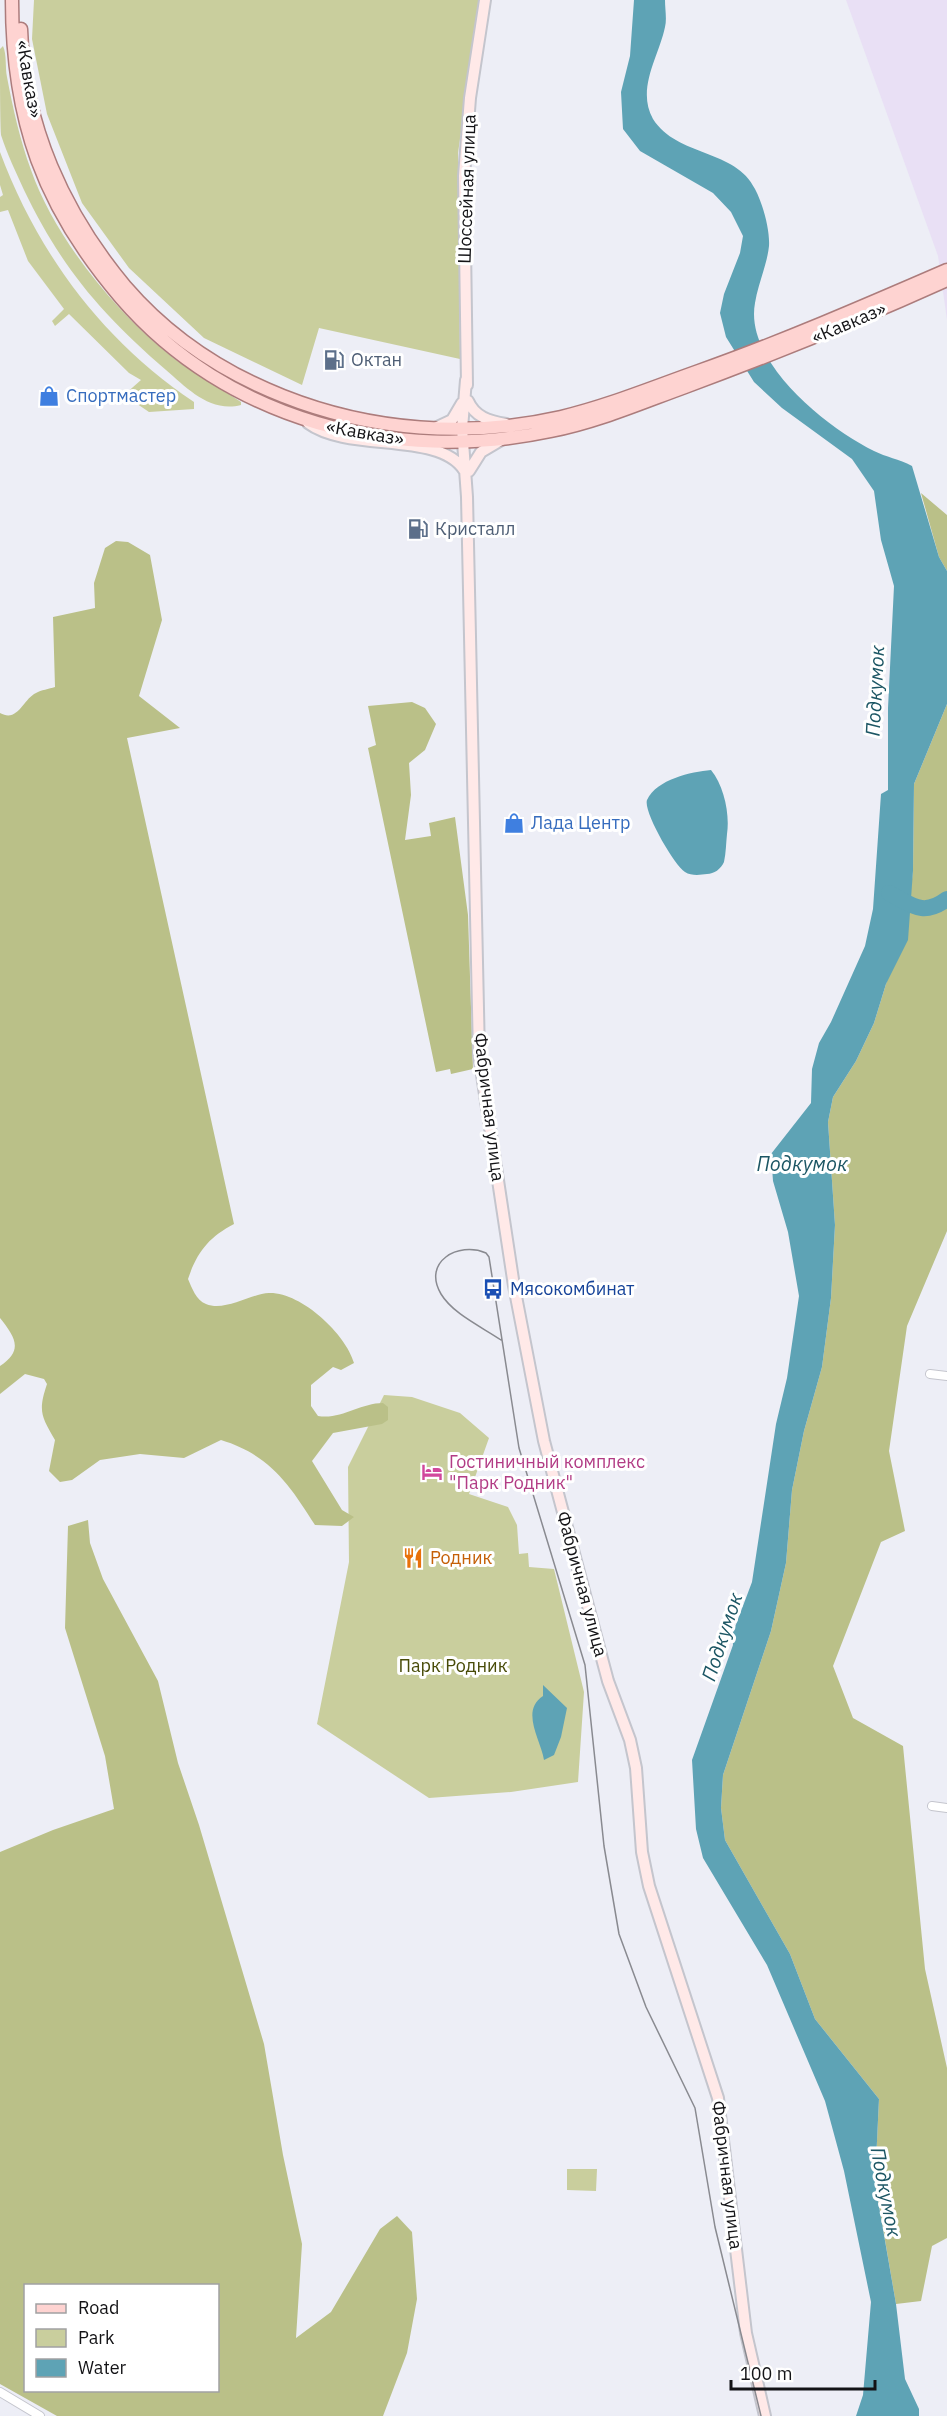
<svg xmlns="http://www.w3.org/2000/svg" width="947" height="2416" font-family="'IBM Plex Sans',sans-serif">
<style>
.commercial{fill:#e9e0f5}
.green{fill:#c9ce9d}
.forest{fill:#bac088;fill-rule:evenodd}
.water{fill:#5ea3b5}
.lines{fill:none;stroke-linecap:round;stroke-linejoin:round}
.river{stroke:#5ea3b5;stroke-width:16}
.street-casing{stroke:#c4c5cd;stroke-width:10}
.secondary-casing{stroke:#c4c5cd;stroke-width:14}
.primary-casing{stroke:#ac7c7c;stroke-width:15}
.street{stroke:#fff;stroke-width:8}
.secondary{stroke:#ffe9e8;stroke-width:10}
.primary{stroke:#fed3d1;stroke-width:12}
.tram{stroke:#898a90;stroke-width:1.5}
.labels{text-anchor:middle;stroke-width:6;stroke-linejoin:round;paint-order:stroke}
.street-label{font-size:18px;fill:#131316;stroke:#fff}
.service-label{font-size:18px;fill:#4e5e75;stroke:#fff;text-anchor:start}
.shop-label{font-size:18px;fill:#366cbe;stroke:#fff;text-anchor:start}
.transit-label{font-size:18px;fill:#164399;stroke:#fff;text-anchor:start}
.hotel-label{font-size:18px;fill:#b23c85;stroke:#fff;text-anchor:start}
.food-label{font-size:18px;fill:#c56008;stroke:#fff;text-anchor:start}
.park-label{font-size:18px;fill:#484b08;stroke:#fff}
.water-label{font-size:20px;font-style:italic;fill:#1c5664;stroke:#fff}
</style>
<rect width="100%" height="100%" fill="#edeef6"/>
<path class="commercial" d="M846,0H947V320L938,256Z"/>
<path class="green" d="M34,0H480L458,153L460,359L319,328L302,385L204,338L129,268L82,203L47,114L32,39Z
M3,46C7,55 5,67 7,77C13,109 20,140 31,170C54,236 112,308 166,352C189,371 216,385 241,402V405C210,413 187,388 166,370C101,314 61,267 24,190C16,172 7,154 1,135C0,117 0,70 0,49Z
M0,152C38,254 103,341 194,402V409L149,412L124,395L141,380L129,373L69,314L55,326L52,321L64,309L28,261L8,210L0,212V197L3,195L0,185Z
M384,1395L412,1397L460,1413L489,1438L469,1494L508,1507L517,1525L519,1554L528,1553L529,1567L554,1569L584,1692L578,1782L511,1792L429,1798L317,1724L349,1562L348,1467Z
M567,2169H597L596,2191L567,2190Z"/>
<path class="forest" d="M921,493L947,515V571L939,557Z
M116,541L128,542L150,555L162,620L139,696L180,728L127,738L234,1224C209,1237 197,1252 188,1279C192,1288 196,1300 206,1304C225,1312 250,1294 269,1293C301,1292 346,1334 354,1363L341,1370L333,1367L311,1385V1406L318,1416C341,1420 360,1403 383,1403L388,1407V1420L382,1424L333,1433L312,1461L342,1510L354,1517L342,1526L315,1525C289,1484 270,1455 221,1440L184,1458L140,1454L100,1460L72,1480L60,1482L49,1471L55,1440C41,1416 38,1411 47,1384L44,1379L25,1374L0,1394V1366C24,1350 15,1337 0,1318V713C18,723 23,699 36,693C41,690 49,689 55,687L53,617L95,608L94,583L105,548Z
M412,702L425,708L436,724L425,750L409,763L411,795L405,840L431,836L429,823L455,817L468,915L473,1069L451,1074L450,1069L436,1072L368,748L376,745L368,706Z
M947,704V1231L907,1326L889,1451L905,1531L881,1542L833,1666L853,1718L903,1746L925,1969L947,2068V2238L932,2246L921,2301L896,2304L875,2182L879,2099L815,2019L790,1954L725,1840L721,1808L723,1775L771,1631L786,1563L792,1490L804,1431L822,1367L831,1298L835,1225L828,1122L833,1097L856,1061L874,1023L886,984L909,904L913,871L914,784Z
M88,1520L90,1543L103,1579L158,1681L178,1763L199,1825L264,2044L283,2155L302,2244L296,2338L331,2312L380,2229L397,2216L412,2232L417,2299L407,2353L383,2416H57L0,2384V1852L53,1830L114,1809L105,1756L65,1628L68,1526ZM26,2286H218V2390H26Z"/>
<path class="water" d="M634,0H665C665,9 667,19 665,27C659,56 636,89 653,119C677,157 736,149 755,189C763,204 770,230 769,246C767,265 758,284 755,303C744,362 827,428 874,451C886,457 899,459 912,466L939,557L947,571V704L914,784L913,871L908,940L886,984L874,1023L856,1061L833,1097L828,1122L835,1225L831,1298L822,1367L804,1431L792,1490L786,1563L771,1631L723,1775L721,1808L725,1840L790,1954L815,2019L879,2099L875,2183L896,2304L905,2379L919,2409V2416H856L863,2395L871,2302L844,2171L825,2101L767,1965L703,1858L696,1829L692,1760L733,1645L732,1635L752,1582L776,1424L787,1378L799,1296L788,1232L773,1181L771,1154L811,1103L812,1069L819,1043L831,1022L865,946L873,909L881,794L888,790V708L894,586L881,540L874,491L852,459L782,408L754,382L726,337L720,313L724,294L740,253L743,236L731,212L713,193L640,151L623,129L621,92L630,56Z
M711,770C724,786 730,814 727,834C726,843 726,853 724,862C721,869 714,874 707,874C700,875 691,876 685,872C674,865 643,811 647,800C657,779 691,772 711,770Z
M543,1685L567,1708L561,1737L554,1755L544,1760C541,1740 520,1711 543,1696Z"/>
<g class="lines">
<path class="river" d="M889,893C912,905 923,917 947,899"/>
<g class="street-casing">
<path id="street" d="M930,1374L947,1376
M932,1806L947,1808
M0,2392L40,2416"/>
</g>
<g class="secondary-casing">
<path id="secondary" d="M466,380L462,428L467,497L479,1055L514,1286L544,1441L608,1681L630,1740L636,1768L642,1852L649,1886L718,2098L746,2333L765,2416
M467,385L464,176L470,98L485,0
M468,401C475,417 489,421 506,424
M308,423C349,453 439,431 464,470
M435,428L452,420L462,403
M469,471L481,452L503,439"/>
</g>
<g class="primary-casing">
<path id="primary" d="M12,0C12,120 43,207 121,298C227,421 395,464 551,431C597,422 641,403 685,387C774,354 861,319 947,280
M21,29C24,125 64,213 125,286C168,336 222,372 283,396C371,431 468,438 561,417C607,406 651,388 696,372C781,342 864,306 947,270"/>
</g>
<use href="#street" class="street"/>
<use href="#secondary" class="secondary"/>
<use href="#primary" class="primary"/>
<path class="tram" d="M501,1340C482,1327 453,1314 441,1294C422,1262 458,1241 486,1253L489,1257L519,1448L585,1665L604,1846L619,1934L646,2007L695,2108L715,2227L761,2416"/>
</g>
<defs>
<g id="fuel-bare" transform="scale(1.62)"><path d="M-5.5-6h7V0h2V4h1.3V-2.5L3-4.5l.8-.8L6-3V5H2.5V1h-1V6h-7ZM-4.2-4.7v3.2H.2V-4.7Z" fill="#5c6f8a" stroke="#fff" stroke-width="2.5" paint-order="stroke"/></g>
<g id="shop-bare" transform="scale(1.62)"><path d="M-5-2.5h2.3a2.7 3.5 0 0 1 5.4 0H5L5.5 6h-11ZM-1.5-2.5h3a1.5 2.3 0 0 0-3 0Z" fill="#3f7fe0" stroke="#fff" stroke-width="2.5" paint-order="stroke"/></g>
<g id="bus-bare" transform="scale(1.62)"><path d="M-5-6H5V4H4V6H2V4H-2V6H-4V4H-5ZM-3.5-4V0h7V-4ZM-3.5 1.2v1.5H-2V1.2ZM2 1.2v1.5H3.5V1.2Z" fill="#1a4fb4" stroke="#fff" stroke-width="2.5" paint-order="stroke"/></g>
<g id="hotel-bare" transform="scale(1.62)"><path d="M-6-4.5h1.5V1H6V5H4.5V3h-9V5H-6ZM-4 0a1.8 1.8 0 1 1 3.6 0ZM.5 0V-2.5h3Q6-2.5 6 0Z" fill="#d1479c" stroke="#fff" stroke-width="2.5" paint-order="stroke"/></g>
<g id="restaurant-bare" transform="scale(1.62)"><path d="M-5-6h1v4h1v-4h1v4h1v-4h1v5L-1.5 .5V6h-2V.5L-5-1ZM5-6V6H3V1.5H1.5Q1.5-4 5-6Z" fill="#e8710a" stroke="#fff" stroke-width="2.5" paint-order="stroke"/></g>
</defs>
<g fill-rule="evenodd">
<use href="#fuel-bare" x="334" y="360"/>
<use href="#shop-bare" x="49" y="396"/>
<use href="#fuel-bare" x="418" y="529"/>
<use href="#shop-bare" x="514" y="823"/>
<use href="#bus-bare" x="493" y="1289"/>
<use href="#hotel-bare" x="432" y="1472"/>
<use href="#restaurant-bare" x="413" y="1558"/>
</g>
<g class="labels">
<g class="street-label">
<text transform="translate(29 79) rotate(80)" y="6">«Кавказ»</text>
<text transform="translate(467 189) rotate(-88)" y="6">Шоссейная улица</text>
<text transform="translate(849 323) rotate(-23)" y="6">«Кавказ»</text>
<text transform="translate(365 433) rotate(10)" y="6">«Кавказ»</text>
<text transform="translate(489 1107) rotate(83)" y="6">Фабричная улица</text>
<text transform="translate(582 1584) rotate(75)" y="6">Фабричная улица</text>
<text transform="translate(727 2175) rotate(83)" y="6">Фабричная улица</text>
</g>
<g class="service-label">
<text x="351" y="366">Октан</text>
<text x="435" y="535">Кристалл</text>
</g>
<g class="shop-label">
<text x="66" y="402">Спортмастер</text>
<text x="531" y="829">Лада Центр</text>
</g>
<g class="transit-label">
<text x="510" y="1295">Мясокомбинат</text>
</g>
<g class="hotel-label">
<text x="449" y="1468">Гостиничный комплекс<tspan x="449" dy="21">"Парк Родник"</tspan></text>
</g>
<g class="food-label">
<text x="430" y="1564">Родник</text>
</g>
<g class="park-label">
<text x="453" y="1672">Парк Родник</text>
</g>
<g class="water-label">
<text transform="translate(875 691) rotate(-87)" y="7">Подкумок</text>
<text x="802" y="1171">Подкумок</text>
<text transform="translate(722 1637) rotate(-72)" y="7">Подкумок</text>
<text transform="translate(886 2192) rotate(79)" y="7">Подкумок</text>
</g>
</g>
<rect x="24" y="2284" width="195" height="108" fill="#ffffff" stroke="#a1a1a2" stroke-width="1.5"/>
<rect x="36" y="2304" width="30" height="9" fill="#fed3d1" stroke="#a1a1a2" stroke-width="1.5"/>
<text x="78" y="2314" font-size="18" fill="#131316">Road</text>
<rect x="36" y="2329" width="30" height="18" fill="#c9ce9d" stroke="#a1a1a2" stroke-width="1.5"/>
<text x="78" y="2344" font-size="18" fill="#131316">Park</text>
<rect x="36" y="2359" width="30" height="18" fill="#5ea3b5" stroke="#a1a1a2" stroke-width="1.5"/>
<text x="78" y="2374" font-size="18" fill="#131316">Water</text>
<path d="M731 2380v9h144v-9" fill="none" stroke="#131316" stroke-width="3"/>
<text x="740" y="2380" font-size="18" fill="#131316" stroke="#ffffff" stroke-width="4.5" paint-order="stroke">100 m</text>
</svg>
